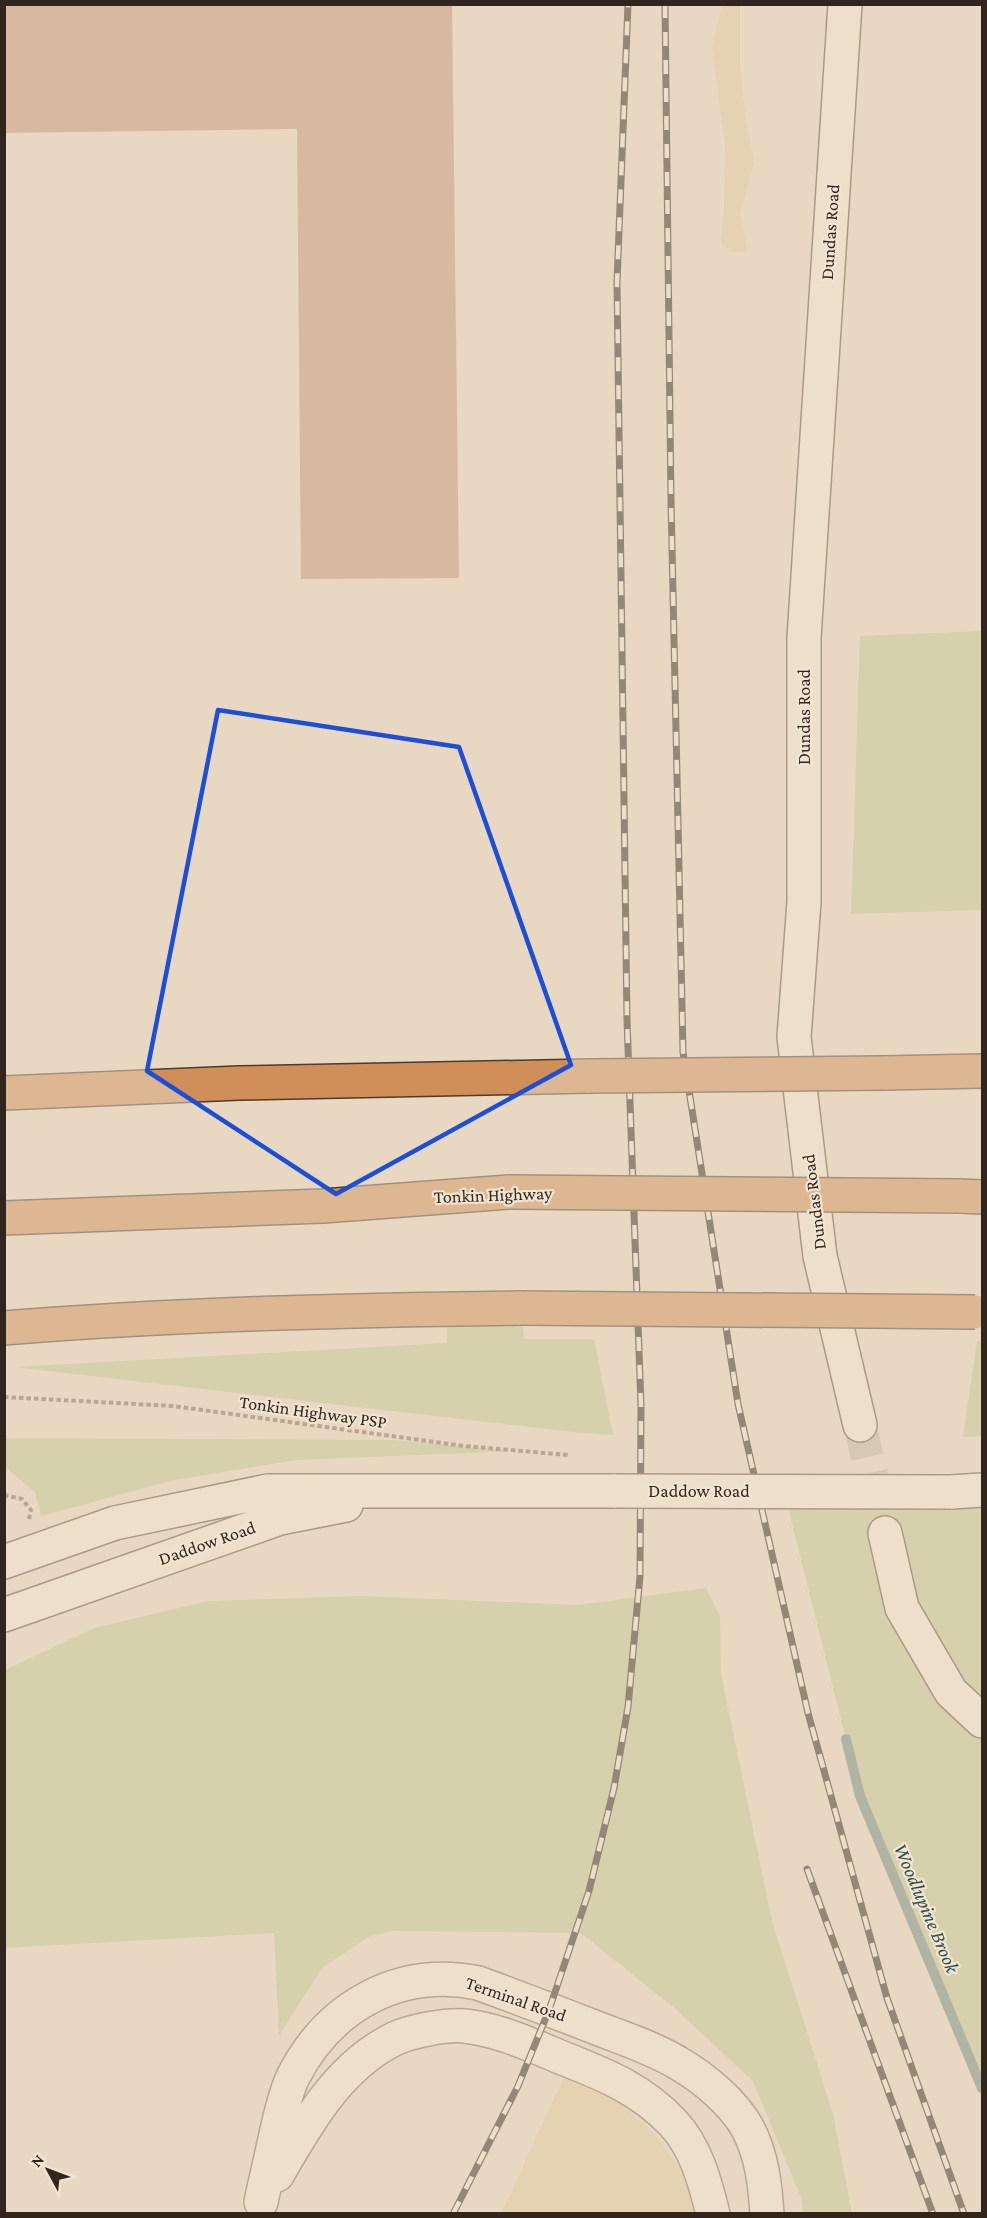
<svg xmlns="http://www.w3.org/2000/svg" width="987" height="2218" font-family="'Crimson Pro',serif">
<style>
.green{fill:#c4c596}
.sand{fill:#e2caa0}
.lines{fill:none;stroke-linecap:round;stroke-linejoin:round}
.stream{stroke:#6c887e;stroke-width:10}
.building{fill:#c3917b}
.secondary-tunnel{stroke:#c3b4a0;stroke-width:33;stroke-dasharray:33 16;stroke-linecap:butt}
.minor-casing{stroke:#806a5b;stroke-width:36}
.secondary-casing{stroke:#614c3e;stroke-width:36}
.motorway-casing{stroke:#4e3a2f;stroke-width:36}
.path{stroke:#806a5b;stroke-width:4;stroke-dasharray:4.5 3;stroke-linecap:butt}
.minor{stroke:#f4e7d3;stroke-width:33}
.secondary{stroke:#f4e7d3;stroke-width:33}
.motorway{stroke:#d08f59;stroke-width:33}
.rail-casing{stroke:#31251d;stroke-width:7}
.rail{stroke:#f1e4d0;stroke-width:4.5;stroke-dasharray:14;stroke-linecap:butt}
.secondary-bridge-casing{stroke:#614c3e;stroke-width:36;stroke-linecap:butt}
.motorway-bridge-casing{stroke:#4e3a2f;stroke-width:36;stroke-linecap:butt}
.secondary-bridge{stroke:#f4e7d3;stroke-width:33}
.motorway-bridge{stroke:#d08f59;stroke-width:33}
.marked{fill:none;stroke:#1d4ed8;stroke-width:4.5;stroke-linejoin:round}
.labels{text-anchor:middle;stroke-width:4.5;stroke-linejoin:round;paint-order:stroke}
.street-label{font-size:18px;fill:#31251d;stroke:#f1e4d0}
.water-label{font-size:20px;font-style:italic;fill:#2e4f4a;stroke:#f1e4d0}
</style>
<rect width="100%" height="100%" fill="#e8d8c1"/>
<path class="green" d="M982,631V910L851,914L860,636Z
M522,1318L524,1339H594L613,1435L581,1433L14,1367L447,1343V1326Z
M977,1341H982V1436L963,1437Z
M18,1438L394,1440L516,1451L296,1460L174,1480L41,1516L35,1492L5,1467V1439Z
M982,1490V2088L860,1796L784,1492Z
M706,1588L720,1616L721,1674L772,1921L833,2114L852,2213H803L802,2200L753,2081L673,2007L581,1933L394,1931L370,1936L322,1968L279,2036L274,1933L5,1948V1670L94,1628L208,1601L361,1596L578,1605Z"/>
<path class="sand" d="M722,5H740V63L745,114L754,164L740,213L747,246L744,252H732L723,246L721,240L724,207L725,146L712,47Z
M564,2077L619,2102L657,2136L684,2176L700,2213L501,2214Z"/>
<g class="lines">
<path class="stream" d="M846,1739L860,1796L982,2088"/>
</g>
<path class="building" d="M4,4H452L459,578L301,579L297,129L4,133Z"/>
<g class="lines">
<path class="secondary-tunnel" d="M860,1425L885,1533"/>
<g class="minor-casing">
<path id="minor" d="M277,2175C307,2123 338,2067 394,2039C411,2031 447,2024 465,2026C499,2030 529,2044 560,2057C603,2074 640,2088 673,2123C696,2147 705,2182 713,2214
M261,2202C266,2178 272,2154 277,2130C281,2113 285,2094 293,2077C329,2006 399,1967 478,1983C519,1998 561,2014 602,2030C628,2040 655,2049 678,2063C704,2078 734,2103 748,2129C762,2156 765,2184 767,2214"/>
</g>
<g class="secondary-casing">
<path id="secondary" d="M845,4L804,638V902L794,1037L820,1256L860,1425
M951,1492L982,1490
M885,1533L902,1608L951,1692L982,1721
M4,1562L115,1523L268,1491H616
M4,1615L280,1518L346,1505"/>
</g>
<g class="motorway-casing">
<path id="motorway" d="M884,1073L982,1071
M4,1093L239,1083L590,1076
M959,1196L982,1197
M4,1218L323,1206L509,1192
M4,1328C176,1314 349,1310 521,1308"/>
</g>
<path class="path" d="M4,1397L173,1406L464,1446L568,1455
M4,1495L22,1499L31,1510L29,1519"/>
<use href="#minor" class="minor"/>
<use href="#secondary" class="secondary"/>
<use href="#motorway" class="motorway"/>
<g class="rail-casing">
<path id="rail" d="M665,4L671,501L683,1052L738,1404L808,1713L887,1998L964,2214
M807,1869L933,2214
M453,2214L518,2086L549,2010L589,1891L614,1788L628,1707L640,1576L641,1406L627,1020L617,282L628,4"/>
</g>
<use href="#rail" class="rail"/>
<g class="secondary-bridge-casing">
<path id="secondary-bridge" d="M616,1491L951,1492"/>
</g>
<g class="motorway-bridge-casing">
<path id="motorway-bridge" d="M590,1076L884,1073
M509,1192L959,1196
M521,1308L975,1312"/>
</g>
<use href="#secondary-bridge" class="secondary-bridge"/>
<use href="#motorway-bridge" class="motorway-bridge"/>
</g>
<path d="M0 0H987V2218H0ZM218,710L459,747L571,1065L336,1194L147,1071Z" fill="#e8d8c1" fill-opacity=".55" fill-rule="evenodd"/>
<path class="marked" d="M218,710L459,747L571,1065L336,1194L147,1071Z"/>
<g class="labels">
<g class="street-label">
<text transform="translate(830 232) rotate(-86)" y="6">Dundas Road</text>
<text transform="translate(804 717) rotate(-90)" y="6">Dundas Road</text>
<text transform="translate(493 1195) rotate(-2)" y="6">Tonkin Highway</text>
<text transform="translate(814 1202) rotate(-97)" y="6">Dundas Road</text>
<text transform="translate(313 1412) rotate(8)" y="6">Tonkin Highway PSP</text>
<text x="699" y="1497">Daddow Road</text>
<text transform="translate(207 1543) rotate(-19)" y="6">Daddow Road</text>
<text transform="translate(516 1999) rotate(19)" y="6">Terminal Road</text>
</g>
<g class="water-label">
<text transform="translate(927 1908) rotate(67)" y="7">Woodlupine Brook</text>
</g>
</g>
<rect width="987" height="2218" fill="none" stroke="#31251d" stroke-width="12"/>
<g transform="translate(48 2170) rotate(311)" stroke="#f1e4d0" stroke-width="4.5" paint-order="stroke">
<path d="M0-4.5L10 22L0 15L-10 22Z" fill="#31251d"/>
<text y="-9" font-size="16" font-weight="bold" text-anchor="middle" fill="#31251d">N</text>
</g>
</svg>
